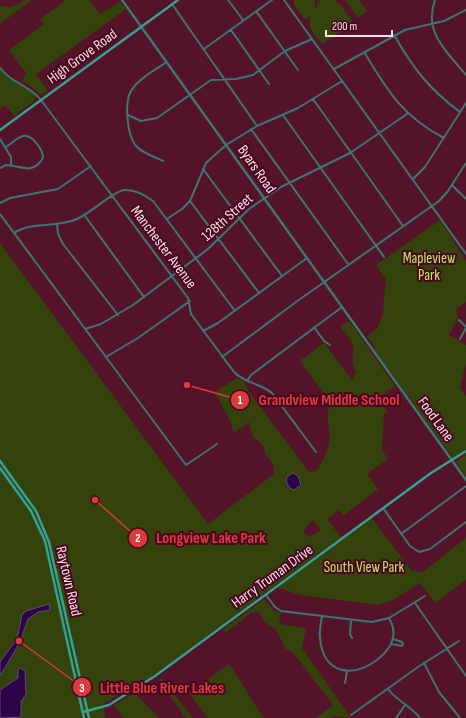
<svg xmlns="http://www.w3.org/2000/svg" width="466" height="718" font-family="'Sofia Sans Condensed',sans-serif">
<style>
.green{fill:#34420c;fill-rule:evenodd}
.water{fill:#2a0349;stroke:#694679}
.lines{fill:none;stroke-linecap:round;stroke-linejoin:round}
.minor{stroke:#3b7870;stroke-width:2}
.tertiary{stroke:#3b7870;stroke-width:2.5}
.secondary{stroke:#34a193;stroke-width:2.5}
.labels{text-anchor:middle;stroke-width:4;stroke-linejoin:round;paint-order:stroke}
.street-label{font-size:15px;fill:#fce2e8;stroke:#490621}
.park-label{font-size:15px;fill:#c2eb5a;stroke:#490621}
.leader{fill:none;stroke:#da3b3b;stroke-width:1.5}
.callout-dot{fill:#da3b3b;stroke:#490621;stroke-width:1.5}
.mark-label{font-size:12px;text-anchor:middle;font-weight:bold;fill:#fff}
.callout-label{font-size:16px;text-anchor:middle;font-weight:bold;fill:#da3b3b;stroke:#490621;stroke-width:4;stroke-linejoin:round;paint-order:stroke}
</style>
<rect width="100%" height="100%" fill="#55132a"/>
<path class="green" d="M25,0H32L0,24V6L11,7Z
M63,0H89L100,14L120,2L126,9L36,74L48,91L41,95L31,86L22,81L26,73L9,50L44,24L40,19L64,2Z
M295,0H315V9L320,0H335L342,6L352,21L351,23L323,44C314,36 306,27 311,15L305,20L293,3Z
M345,0H359L367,11L358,18Z
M0,70C10,83 27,84 36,97L34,101L14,116L5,105L0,109Z
M440,220L466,261V302L456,309L458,317L449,335L466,345V363L460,388L466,396V449L453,458L374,349L375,347L367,336L377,329L384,311L383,306L386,280L376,265Z
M0,243L208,524L274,474L273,464L265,454L264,447L258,440L253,438L249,422L235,432L233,431L231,423L215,392L237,378L244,382L249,392L309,472L317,471C321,465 328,450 329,443C332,427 323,419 331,403L302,364L301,360L324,343L352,380L356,372C349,361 355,356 353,345C351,338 344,332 340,326L349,321L395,386L378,398L387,411L384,414L382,450L388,459L367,474L378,489L344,515L339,510L327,519L341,537L151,677L103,704L105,718H0ZM313,520L321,530L309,537L304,534V529Z
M466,454V476L456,462Z
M371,517L412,571L423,572L466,538V580L435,603L420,583L393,600L379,605L300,595L276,587Z
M264,599L273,610L281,613L279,624L306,628L302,648L351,718L334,716L331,718H316L333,705L295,655L286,649L276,630L264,622L259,611L251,613L226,633L223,629Z
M229,664C242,681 251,701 264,718H208L189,693Z
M161,678L193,718H186L158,680Z
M135,693L159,718H123L114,705Z"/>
<path class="water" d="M293,473L298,476L301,485L294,490C289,488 285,483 287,477Z
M49,604L50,610L38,612L28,619L20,642L0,676V662L17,639L22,615L26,611Z
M20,668L25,671L26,694L21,702V717L0,718V690L18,678V670Z"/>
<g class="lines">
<path class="minor" d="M228,0L243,20
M284,0L466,254
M435,0C423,32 447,52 466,75
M172,4L257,126
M256,11L298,70
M231,30L269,84
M394,35C413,68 429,89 460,112
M204,49L272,0
M364,52C387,90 402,116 444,138
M0,68C11,83 29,85 41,100L188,298L191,314L234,372C244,383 260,383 272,393L316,452
M334,69L405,30L444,21L466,10
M313,99L403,226
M128,115L141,121L157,118L211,80L236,79L253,75L285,51L312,39
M283,115L384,257
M251,129L348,264
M0,139L11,157V165
M163,161C155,157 142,153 136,146C127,135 123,99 133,88C141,77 156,69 167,62
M0,168L6,165C20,165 32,176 43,158C43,151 40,148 37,144C25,128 18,139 6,147
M203,169L282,276
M413,179L425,167L466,103
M452,185L466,199
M190,201L259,293
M0,203L10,198L58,189L91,166
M0,214L186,465L217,444
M85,216L144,297
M167,219L182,209L190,201L206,163L226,145L257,126L298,108L342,81
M57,224L58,234L63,244L118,315
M14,233C32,221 57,228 77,219C91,213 112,192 124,190C134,189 145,195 153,201L235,311
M459,320L466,327
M314,327L324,341L330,345
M85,329L101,324L133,305L208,249L249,209L281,187L350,153L407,114
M203,331L218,323L307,258
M460,339L466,328
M106,357L138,338L190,301
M222,357L296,302L439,201L448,191L466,163
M247,381L251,375L342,307
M383,508L410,546L419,552L430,549L466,522
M401,534L466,486
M266,595L275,607L281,611L372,622L389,618L425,596
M415,603L466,676
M322,616C321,623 319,631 320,638C323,673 351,679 377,660C383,655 390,649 392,641C395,633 393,625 389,618
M351,620L350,634L352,638
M392,644L402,646L403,644L402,642L393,639
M424,663L439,692L460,718
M345,683L347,671
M388,689C397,701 411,706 420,718
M351,715L418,667L459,641
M396,718L405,705"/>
<path class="tertiary" d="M122,0L466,480"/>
<path class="secondary" d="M0,130L178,0
M0,461L36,511L49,542L89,718
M0,468L31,511L45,541L84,718
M83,712L109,705L155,676L431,473L466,451"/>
</g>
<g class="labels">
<g class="street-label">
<text transform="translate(82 56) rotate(-36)" y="5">High Grove Road</text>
<text transform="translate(257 169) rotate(55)" y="5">Byars Road</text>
<text transform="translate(227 217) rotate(-42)" y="5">128th Street</text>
<text transform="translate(164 247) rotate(53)" y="5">Manchester Avenue</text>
<text transform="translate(436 419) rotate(54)" y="5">Food Lane</text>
<text transform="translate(272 576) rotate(-36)" y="5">Harry Truman Drive</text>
<text transform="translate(69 581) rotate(77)" y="5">Raytown Road</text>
</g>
<g class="park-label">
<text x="429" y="263">Mapleview<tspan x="429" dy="17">Park</tspan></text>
<text x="364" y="572">South View Park</text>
</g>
</g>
<path class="leader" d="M187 385L240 400M95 500L138 538M19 641L82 687"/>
<g class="callout-dot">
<circle cx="187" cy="385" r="4"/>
<circle cx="95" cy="500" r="4"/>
<circle cx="19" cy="641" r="4"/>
<circle cx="240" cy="400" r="10"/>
<circle cx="138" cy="538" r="10"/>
<circle cx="82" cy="687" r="10"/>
</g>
<g class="mark-label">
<text x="240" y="404">1</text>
<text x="138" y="542">2</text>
<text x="82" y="692">3</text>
</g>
<g class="callout-label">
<text x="329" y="405">Grandview Middle School</text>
<text x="211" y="543">Longview Lake Park</text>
<text x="162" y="693">Little Blue River Lakes</text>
</g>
<path d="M326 30v6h66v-6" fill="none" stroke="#fce2e8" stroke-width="2"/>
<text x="332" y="30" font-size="12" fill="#fce2e8" stroke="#490621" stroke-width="3" paint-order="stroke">200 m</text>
</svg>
